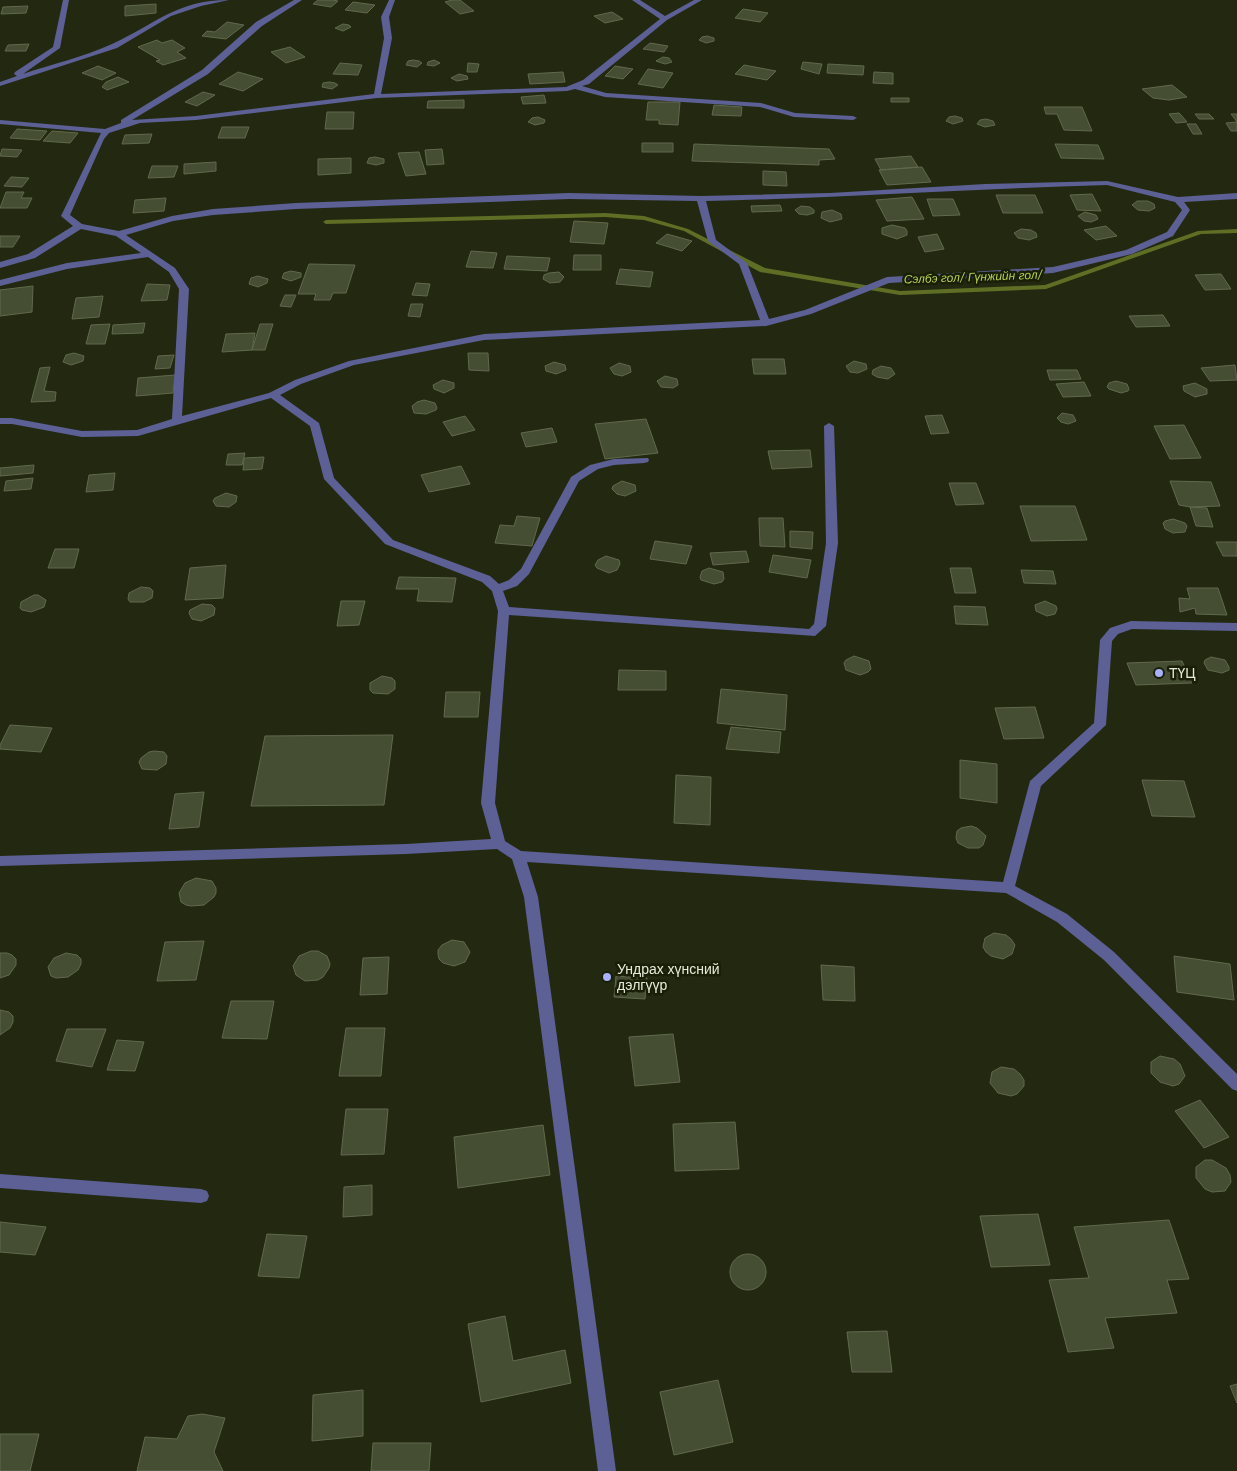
<svg xmlns="http://www.w3.org/2000/svg" width="1237" height="1471" font-family="'DM Sans',sans-serif">
<style>
.lines{fill:none;stroke-linecap:round;stroke-linejoin:round}
.stream{fill:#5e6e25;fill-rule:evenodd}
.building{fill:#454d32;stroke:#61694d}
.minor{fill:#5c6095;fill-rule:evenodd}
.poi-dot{fill:#a9b0fc;stroke:#191f07;stroke-width:2}
.labels{text-anchor:middle;stroke-width:5;stroke-linejoin:round;paint-order:stroke}
.far-water-label{font-size:12px;font-style:italic;fill:#b5d153;stroke:#191f07}
.poi-label{font-size:14px;fill:#e5eada;stroke:#191f07;text-anchor:start}
</style>
<rect width="100%" height="100%" fill="#232910"/>
<g class="lines">
<path class="stream" d="M605,213L644,216L688,229L765,268L900,291L1045,285L1198,231L1237,229V233L1201,234L1046,289L900,295L760,272L684,231L644,220L605,217L326,224L323,222L326,220Z"/>
</g>
<path class="building" d="M318,0H333L338,1L331,7L313,4Z
M452,0H460L474,11L460,14L445,2Z
M353,2L375,5L367,13L345,10Z
M156,4V13L125,16V6Z
M28,6L26,13L1,14L3,7Z
M743,9L768,13L760,22L735,18Z
M612,12L623,19L605,23L594,16Z
M227,22L244,25L226,39L202,36L207,31L215,32Z
M343,24L349,25L351,27L343,31L335,28Z
M707,36L714,38V41L706,43L699,40L702,37Z
M157,40L162,43L172,40L185,48L177,52L186,58L163,65L156,61L160,60L138,47Z
M650,43L668,46L664,52L643,49Z
M29,44L26,51H5L8,45Z
M290,47L305,57L286,63L271,52Z
M663,57L669,58L672,62L665,64L656,61Z
M413,60L419,61L422,63L417,67L406,65L408,61Z
M434,60L440,63L434,66L427,65L428,62Z
M803,62L822,64L819,74L801,69Z
M340,63L362,65L358,75L333,74Z
M468,63L479,64L477,72H467Z
M828,64L864,66L863,75L827,73Z
M744,65L776,71L767,80L735,74Z
M98,66L116,73L102,80L82,73Z
M615,66L633,69L623,79L605,76Z
M648,69L673,73L663,88L638,84Z
M238,72L263,79L243,91L219,84Z
M563,72L565,82L530,84L528,74Z
M874,72L893,73V84L873,83Z
M459,74L467,76L468,79L457,81L451,78Z
M118,77L129,82L107,90L102,87L106,82Z
M329,82L335,83L338,85L332,89L322,87L323,83Z
M1172,85L1187,97L1169,100L1153,98L1142,89Z
M203,92L215,95L197,106L185,102Z
M544,95L546,103L523,104L521,97Z
M891,98H909V102H891Z
M464,100V108H427L428,101Z
M648,102H680L678,125L659,124V120H646Z
M714,105L742,107L741,116L712,115Z
M1044,107H1082L1092,131L1064,130L1057,114H1046Z
M327,112H354L353,129H325Z
M1179,113L1181,115L1187,122L1176,123L1169,114Z
M1195,114H1209L1214,119H1199Z
M1231,114H1237V131H1231L1226,123L1237,122Z
M955,116L962,118L963,121L953,124L946,121L949,117Z
M538,117L545,120L544,123L535,125L528,122L532,118Z
M986,119L993,121L995,125L985,127L977,124L980,120Z
M1187,124H1196L1202,134H1193Z
M222,127H249L245,138H218Z
M17,129L47,131L40,140L10,138Z
M52,131L78,133L70,143L43,141Z
M152,134L149,143L122,144L125,135Z
M642,143H673V152H642Z
M694,144L829,149L835,159L819,160V165L692,161Z
M1055,144L1098,145L1104,159L1061,158Z
M2,149L22,150L17,157L0,156Z
M442,149L444,164L427,165L425,150Z
M419,152L426,174L406,176L398,153Z
M911,156L918,167L881,170L875,159Z
M375,157L384,159V163L376,165L367,163L369,158Z
M351,158V173L318,175V159Z
M216,162V171L184,174V164Z
M152,166H178L174,177L148,178Z
M922,167L931,182L887,185L879,170Z
M763,171L786,172L787,186L763,185Z
M11,177L29,178L22,187L4,186Z
M6,192H24L21,198H32L27,208H0Z
M1092,194L1101,211L1077,210L1070,195Z
M996,195H1035L1043,213H1003Z
M912,197L924,219L887,221L876,200Z
M166,198L164,211L133,213L135,200Z
M927,199H953L960,215L933,216Z
M1137,201H1148L1154,204L1155,208L1149,211L1138,210L1132,205Z
M780,205L782,211L752,212L751,206Z
M801,206L810,207L814,210V213L807,215L799,214L795,210Z
M832,210L841,214L842,219L830,222L821,218L822,212Z
M1085,212L1096,215L1098,219L1091,222L1084,221L1078,216Z
M574,221L608,223L604,244L570,242Z
M892,225L905,228L907,231V235L897,239L882,234V228Z
M1106,226L1117,236L1096,240L1084,230Z
M1021,229L1031,230L1036,233L1037,237L1029,240L1018,238L1014,233Z
M667,234L692,241L682,251L656,243Z
M937,234L944,249L925,252L918,237Z
M0,236H20L13,247H0Z
M471,251L497,253L493,268L466,267Z
M574,255H601V270H573Z
M507,256L550,258L547,271L504,269Z
M309,264L355,265L346,293H333L330,300H314L316,294H298Z
M620,269L653,272L650,287L616,284Z
M291,271L301,273V277L291,281L282,278L284,273Z
M559,272L564,277L560,282L550,283L543,279L544,275L549,273Z
M1221,274L1231,289L1205,290L1195,275Z
M258,276L268,279L267,283L258,287L249,284L251,278Z
M416,283L430,284L427,296L412,295Z
M147,284L170,285L167,300L141,301Z
M33,286L32,312L0,316V290Z
M285,295H296L291,307L280,306Z
M103,296L99,317L72,319L76,298Z
M411,304H423L420,317L408,316Z
M1163,315L1170,326L1136,327L1129,316Z
M145,323L143,333L112,334L113,325Z
M110,324L105,344H86L91,325Z
M260,324H273L265,350H252Z
M255,333L252,350L222,352L226,334Z
M74,353L84,356L83,361L71,365L63,362L66,355Z
M468,353H488L489,371L469,370Z
M174,355L170,368L155,369L158,356Z
M752,359H784L786,374H754Z
M854,361L866,364L867,369L858,373L850,372L846,366Z
M554,362L565,365L566,370L556,374L546,371L545,366Z
M619,363L630,366L631,372L622,376L614,374L610,368Z
M1235,365L1237,380L1210,381L1201,368Z
M881,366L891,368L895,374L888,379L877,377L872,374L873,370Z
M50,367L44,391L56,392L55,401L31,402L40,368Z
M1047,370H1077L1081,379L1050,380Z
M175,375L173,393L136,396L138,378Z
M665,376L677,379L678,385L673,388L661,387L657,381Z
M443,380L454,383V388L444,393L434,389L433,385Z
M1116,381L1127,384L1129,389L1128,391L1121,393L1109,389L1107,387L1109,383Z
M1084,382L1091,396L1063,397L1056,384Z
M1195,383L1207,389V394L1195,397L1184,391L1183,386Z
M424,400L435,403L437,408L436,410L426,414L414,413L412,406L417,402Z
M1062,413L1073,415L1076,421L1068,424L1061,422L1057,418Z
M942,415L949,433L931,434L925,416Z
M465,416L475,430L452,436L443,422Z
M646,419L658,453L605,459L595,424Z
M1184,425L1201,458L1170,459L1154,426Z
M552,428L557,442L526,447L521,433Z
M810,450L812,467L772,469L768,451Z
M245,453L242,465H226L228,454Z
M264,457L262,469L243,470L244,458Z
M34,465L33,473L0,476V468Z
M461,466L470,484L429,492L421,475Z
M115,473L113,490L86,492L89,475Z
M33,478L31,489L4,491L6,481Z
M622,481L635,485L636,491L625,496L617,494L612,489L613,486Z
M1170,481L1211,482L1220,506L1190,507L1179,505Z
M949,483H976L984,504L956,505Z
M226,493L237,496L236,502L229,507L216,506L213,501L215,498Z
M1020,506H1075L1087,540L1031,541Z
M1190,507L1207,508L1213,527L1196,526Z
M517,516L540,518L532,546L495,543L500,525L514,526Z
M759,518H783L785,547L760,546Z
M1173,519L1185,523L1187,526L1185,532L1173,533L1165,529L1163,523L1165,521Z
M790,531L813,532L812,549L790,547Z
M655,541L692,546L686,564L650,559Z
M1216,542H1237V556H1223Z
M55,549H79L74,568H48Z
M746,551L749,562L713,565L710,553Z
M773,555L811,560L807,578L769,572Z
M606,556L619,560L620,564L617,570L609,573L597,568L595,565L598,560Z
M226,565L223,598L185,600L190,568Z
M709,568L723,572L724,579L722,582L714,584L701,580L700,577L702,571Z
M950,568H971L976,593H955Z
M1021,570L1053,571L1056,584L1024,583Z
M399,577L456,578L452,602L417,601L419,589H396Z
M141,587L150,588L153,591L152,598L144,602H130L128,599L129,593Z
M1187,588H1218L1227,615L1196,614L1195,608L1180,612L1179,598L1190,599Z
M34,595H38L46,600L44,607L31,612L22,610L20,608L21,602Z
M341,601H365L359,625L337,626Z
M1045,601L1056,606L1057,609L1055,614L1047,616L1036,611L1035,605Z
M202,604L212,605L215,608L214,615L201,621L192,619L189,613L190,610Z
M954,606L985,607L988,625L956,624Z
M854,656L869,661L871,669L868,672L860,675L846,670L844,663L846,660Z
M1211,657L1225,660L1229,667V670L1222,673L1208,670L1204,663L1205,660Z
M1182,661L1192,683L1136,685L1127,663Z
M619,670L666,671V690H618Z
M382,676L392,678L395,681V689L388,694L373,693L370,690V683Z
M721,689L787,695L785,730L717,723Z
M446,692H480L478,717H444Z
M1035,707L1044,738L1004,739L995,708Z
M10,725L52,728L41,752L0,749V745Z
M731,727L781,732L779,753L726,749Z
M393,735L384,805L251,806L265,736Z
M154,751L164,752L167,756L166,764L157,770L142,769L139,762L141,758L149,752Z
M960,760L997,764V803L960,798Z
M676,775L711,777L710,825L674,823Z
M1142,780L1184,781L1195,817L1152,816Z
M204,792L199,827L169,829L175,794Z
M971,826L977,828L986,836L983,845L979,848H968L958,843L956,838L957,831L961,828Z
M196,878L212,881L216,888V893L214,897L204,905L191,906L186,905L181,902L179,893L185,883Z
M994,933L1006,935L1011,939L1015,945L1012,954L1003,959L991,956L986,952L983,947L985,938Z
M452,940L464,942L470,952L465,962L454,966L443,963L439,959L438,954V950L442,945Z
M204,941L196,980L157,981L165,942Z
M311,951H318L327,956L330,964L329,968L323,977L318,980L305,981L296,975L293,966L299,956Z
M0,953H7L12,955L16,959V965L9,975L0,978Z
M66,953L77,955L81,959V964L78,970L68,977L56,978L51,976L48,967L54,958Z
M1174,956L1230,964L1234,1000L1177,992Z
M389,957L387,994L360,995L363,958Z
M821,965L854,967L855,1001L823,1000Z
M616,976L647,978L645,999L614,997Z
M231,1001H274L267,1039L222,1038Z
M0,1010L9,1012L13,1016V1022L10,1028L0,1035Z
M346,1028H385L381,1076H339Z
M67,1029H106L92,1067L56,1061Z
M673,1034L680,1082L635,1086L629,1037Z
M117,1040L144,1042L135,1071L107,1070Z
M1160,1056L1174,1059L1180,1064L1185,1076L1179,1084L1173,1086L1160,1082L1151,1073V1062Z
M1001,1067L1014,1069L1020,1074L1024,1080V1086L1017,1094L1011,1096L998,1093L990,1083L992,1072Z
M1200,1100L1229,1137L1204,1148L1175,1111Z
M346,1109H388L384,1154L341,1155Z
M735,1122L739,1169L675,1171L673,1124Z
M543,1125L550,1175L458,1188L454,1137Z
M1205,1160H1212L1226,1168L1230,1175L1231,1182L1225,1191L1212,1192L1205,1189L1196,1178V1167Z
M372,1185V1215L343,1217L344,1187Z
M1038,1214L1050,1265L991,1267L980,1216Z
M1169,1220L1189,1279L1167,1280L1177,1313L1105,1318L1114,1348L1068,1352L1049,1280L1089,1278L1074,1227Z
M0,1222L46,1227L35,1255L0,1252Z
M267,1234L307,1236L299,1278L258,1276Z
M730 1272a18 18 0 1 1 36 0a18 18 0 1 1-36 0Z
M505,1316L513,1361L565,1350L571,1383L481,1402L468,1324Z
M887,1331L892,1372H852L847,1332Z
M718,1380L733,1442L674,1455L660,1392Z
M1237,1384V1403L1230,1386Z
M363,1390V1436L312,1441L313,1395Z
M202,1414L225,1418L214,1452L223,1471H137L145,1437L177,1439L188,1416Z
M0,1434H39L30,1471H0Z
M373,1443H431L429,1471H371Z"/>
<g class="lines">
<path class="minor" d="M63,0H69L60,48L23,74C52,64 84,57 112,44C156,24 176,0 229,0L201,6L171,16L117,48L0,86V82L17,76L14,74L15,72L53,47Z
M294,0H302L262,26L208,74L132,120L196,116L374,94L384,38L381,17L389,0H395L389,17L392,38L381,94L566,87L583,80L660,19L632,0H640L665,16L694,0H702L667,20L589,84L582,86L606,93L761,103L795,113L853,116L857,118L853,120L794,117L760,107L605,97L575,89L567,91L377,98L196,120L140,123L109,133L104,139L70,215L82,224L119,231L172,216L213,209L296,203L569,193L701,196L830,193L985,184L1107,181L1178,197L1237,193V199L1184,202L1190,210L1173,236L1132,254L1053,273L889,283L811,314L766,326L484,340L354,365L301,384L280,395L319,423L334,478L393,540L490,576L499,584L509,580L521,569L571,477L590,465L614,459L648,458L649,460L648,462L644,463L614,465L598,469L579,481L529,574L517,586L503,591L509,607L809,629L814,624L826,543L824,426L829,423L834,426L838,543L826,626L815,636L509,615L495,803L505,841L521,851L1003,882L1030,781L1094,723L1100,640L1110,628L1131,621L1237,623V631L1132,629L1118,634L1112,641L1106,725L1041,786L1015,886L1067,914L1114,952L1237,1074V1091L1232,1089L1104,960L1057,922L1006,893L527,862L538,897L616,1471H598L524,897L512,859L497,849L406,854L0,866V856L406,844L491,839L481,803L498,611L492,591L482,582L385,544L324,479L310,426L271,398L138,436L82,437L12,424H0V418H12L82,431L137,430L172,419L179,289L169,272L148,257L67,269L0,286V280L67,263L141,253L116,236L81,229L35,258L0,268V262L28,254L73,226L61,216L101,133L0,124V120L105,129L121,123V120L202,70L256,22ZM1107,185L1175,202L1182,210L1167,232L1126,250L1053,267L887,277L805,310L769,319L747,263L716,240L706,201C840,198 973,189 1107,185ZM569,199L697,201L708,241L739,264L760,320L484,334L349,361L295,380L269,393L182,416L189,289L175,268L126,235L173,221L213,215L296,209Z
M0,1174L201,1189L207,1191L209,1196L207,1201L201,1203L0,1188Z"/>
</g>
<g class="poi-dot">
<circle cx="1159" cy="673" r="5"/>
<circle cx="607" cy="977" r="5"/>
</g>
<g class="labels">
<g class="far-water-label">
<text transform="translate(973 277) rotate(-2)" y="4">Сэлбэ гол/ Гүнжийн гол/</text>
</g>
<g class="poi-label">
<text x="1169" y="678">ТҮЦ</text>
<text x="617" y="974">Ундрах хүнсний<tspan x="617" dy="16">дэлгүүр</tspan></text>
</g>
</g>
</svg>
